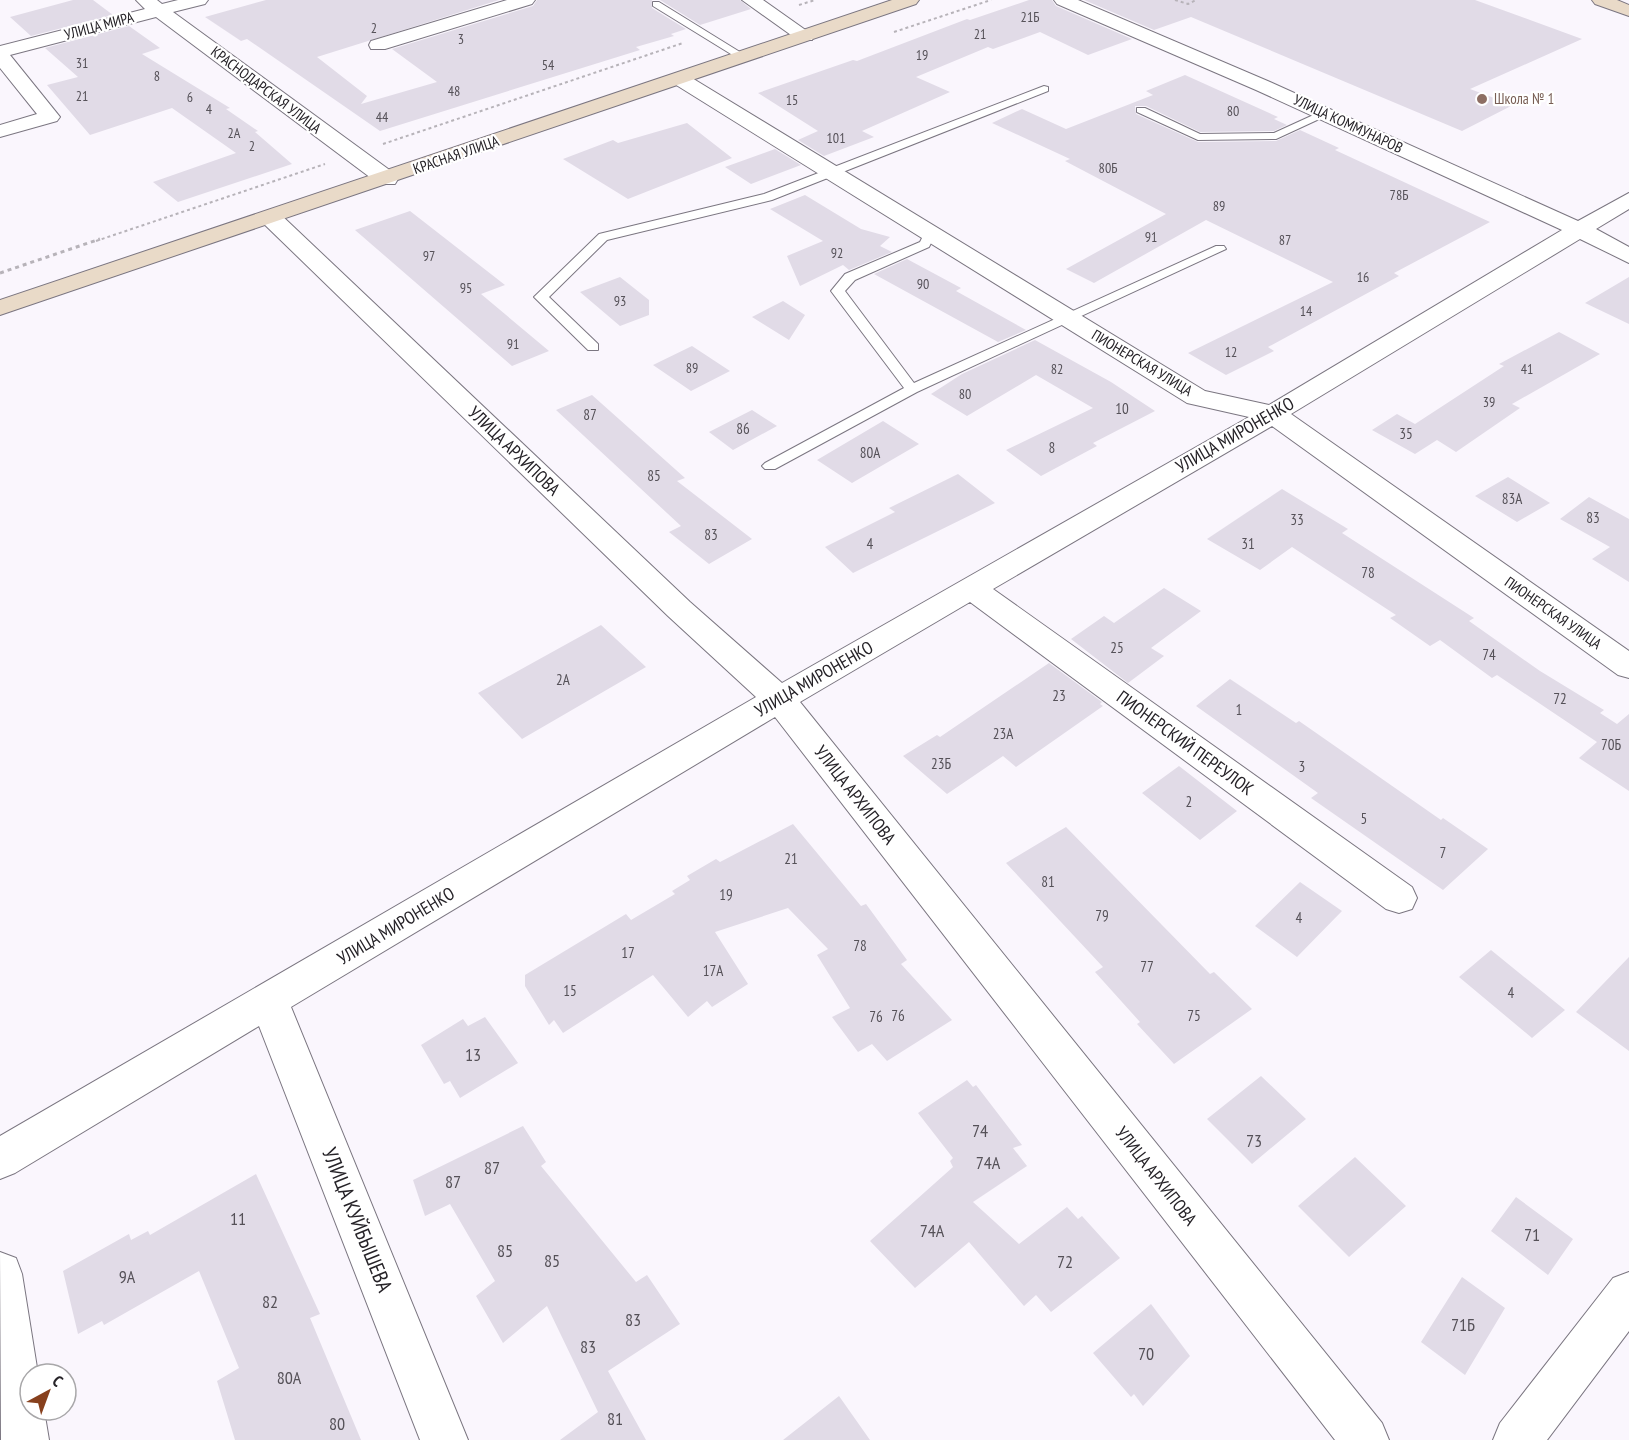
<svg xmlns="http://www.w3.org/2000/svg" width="1629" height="1440" font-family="'PT Sans Narrow',sans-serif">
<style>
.building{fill:#e1dbe7}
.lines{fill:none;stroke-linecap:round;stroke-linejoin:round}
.lane-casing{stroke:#7b7681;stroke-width:2}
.street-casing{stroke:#7b7681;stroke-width:2}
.secondary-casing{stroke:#7b7681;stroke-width:2}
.path-far1{stroke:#b7b3b9;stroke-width:2;stroke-dasharray:3 3;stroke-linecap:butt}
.path{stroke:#b7b3b9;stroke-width:3;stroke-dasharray:4 4;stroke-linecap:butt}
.lane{fill:#fff;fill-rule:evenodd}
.street{fill:#fff;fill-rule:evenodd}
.secondary{fill:#e9dac8;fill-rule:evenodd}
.education-dot{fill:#8d6e63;stroke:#fff;stroke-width:2}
.labels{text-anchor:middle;stroke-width:4.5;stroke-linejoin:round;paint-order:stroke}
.far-number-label{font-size:14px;fill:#555158}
.far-street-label{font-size:15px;fill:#262328;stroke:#fff}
.far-education-label{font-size:15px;fill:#785e54;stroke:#fff;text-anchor:start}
.number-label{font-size:15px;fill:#555158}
.street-label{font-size:18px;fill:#262328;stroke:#fff}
.near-number-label{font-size:18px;fill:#555158}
.near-street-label{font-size:21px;fill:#262328;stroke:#fff}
</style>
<rect width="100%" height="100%" fill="#faf6fd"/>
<path class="building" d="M73,0H93L113,15L31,36L10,17Z
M266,0H499L317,57L367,96L361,104L437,82L392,49L533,6L537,0H652V8L686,29L671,34L674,36L636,47L640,50L380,131L247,39L241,41L205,17Z
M660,0H740L751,9L700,25Z
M1029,0H1052L1056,6L1132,39L1088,55L1040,32L993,49L988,47L916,77L950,92L862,131L874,137L824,156L798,140L818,131L758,93L853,60L857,61L967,19L970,20Z
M1084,0H1475L1582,39L1470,89L1513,105L1462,131L1191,17L1154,30Z
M129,26L160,48L142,54L230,108L226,109L258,131L255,132L292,164L178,202L153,182L236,153L172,108L90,135L47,85L78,77L45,48Z
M1185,75L1278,117L1274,119L1287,125L1274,131L1200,132L1146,106H1135L1136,114L1198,142L1276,141L1300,130L1339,148L1335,150L1490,222L1394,273L1399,276L1268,347L1274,351L1226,375L1188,353L1333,282L1206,220L1094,283L1066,269L1166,214L1065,161L1070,159L992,123L1022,109L1066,129L1153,95L1146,91Z
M687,123L732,158L628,199L563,159L613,140L618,143Z
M775,149L801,165L751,184L725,167Z
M805,195L861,229L890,237L880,246L892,252L849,270L843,265L800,286L787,256L823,241L770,209Z
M410,211L505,285L481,294L549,351L512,366L355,230Z
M907,259L961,288L956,291L1026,330L998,342L874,274Z
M620,277L649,300V315L620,326L580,292Z
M1629,277V324L1585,303Z
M783,301L805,315L789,340L752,317Z
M1559,332L1600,354L1512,404L1520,408L1456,452L1437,440L1415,454L1372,430L1397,414L1415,424L1504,366L1499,364Z
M1035,340L1111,382L1155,411L1093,443L1097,446L1041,476L1006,450L1093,408L1036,375L967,416L931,394L962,374Z
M692,346L730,371L691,391L653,365Z
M592,395L685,478L677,481L752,539L709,564L669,532L681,526L556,410Z
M752,410L777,426L733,450L709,432Z
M883,421L919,444L852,483L817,460Z
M958,474L995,503L853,573L825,547L895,512L889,508Z
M1508,477L1550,503L1517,522L1475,496Z
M1282,489L1348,529L1342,533L1474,618L1469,621L1540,671L1604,710L1600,713L1617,724L1629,714V791L1579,758L1597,742L1497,675L1492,678L1440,640L1430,646L1390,618L1396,615L1292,547L1260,570L1207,539Z
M1589,497L1629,519V582L1592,559L1610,547L1560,519Z
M1164,588L1201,611L1151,648L1164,656L1128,683L1071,639L1104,616L1114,623Z
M601,625L646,667L522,739L478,693Z
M1049,663L1102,702L1100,704L1103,706L1016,767L1003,756L947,794L903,756L937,735L940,737Z
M1230,679L1296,723L1299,721L1441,820L1443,818L1488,849L1443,890L1311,798L1318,793L1196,706Z
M1179,766L1237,811L1200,840L1142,793Z
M793,824L861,906L866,904L907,960L901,964L952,1020L887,1061L872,1044L858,1052L832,1017L850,1008L817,955L828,949L788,908L715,932L748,984L712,1007L707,1001L688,1017L653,975L563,1033L554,1020L549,1025L525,986V975L626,914L631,920L675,894L672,891L690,880L687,876L716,859L720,862Z
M1066,827L1210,974L1214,972L1252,1009L1174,1064L1137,1024L1140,1022L1095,972L1103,967L1006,863Z
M1300,882L1342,911L1297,957L1255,926Z
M1491,950L1565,1010L1532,1038L1459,977Z
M1629,957V1051L1576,1012Z
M485,1017L518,1063L460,1098L450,1081L444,1084L421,1045L463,1019L468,1026Z
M1261,1076L1306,1119L1252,1164L1207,1119Z
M967,1080L973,1087L976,1085L1022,1145L1013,1148L1027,1166L973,1202L1019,1244L1067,1207L1078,1219L1082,1216L1120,1258L1051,1312L1036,1295L1024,1306L969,1242L915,1288L870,1241L953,1167L950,1161L953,1158L918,1113Z
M523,1126L546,1162L541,1166L636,1282L647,1275L680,1324L608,1371L646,1440H560L598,1412L547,1306L503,1343L476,1296L495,1281L450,1204L425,1216L413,1180Z
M1355,1157L1406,1206L1349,1257L1298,1206Z
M256,1174L320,1314L310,1318L361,1440H235L217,1381L239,1368L199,1271L104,1325L102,1321L78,1334L63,1271L129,1234L131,1240L148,1231L150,1235Z
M1516,1197L1573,1239L1548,1275L1491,1231Z
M1462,1277L1505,1308L1465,1375L1421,1342Z
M1151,1304L1190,1356L1143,1406L1134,1394L1131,1397L1093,1353Z
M839,1396L870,1440H783Z"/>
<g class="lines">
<g class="lane-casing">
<path id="lane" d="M653,2H659L748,57L739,59L653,6Z
M1044,86L1048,87V91L772,200L607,240L549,297L598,344V350H588L534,297L599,234L764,194Z
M1137,108H1145L1200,134L1274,133L1320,112L1330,114L1276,139L1198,140L1137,112Z
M930,229L936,233L929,247L855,280L845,291L914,383L1216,246H1224L1226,249L917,392L775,469H765L762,466L765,463L904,388L831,291L845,274L920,242L926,230Z"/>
</g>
<g class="street-casing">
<path id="street" d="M136,0H157L162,4L178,0H208L205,4L173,12L395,174L398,179L395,184H379L156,17L10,55L60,117L57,121L0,137V125L37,114L0,68V46L145,9Z
M507,0H535L532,4L385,49H371L369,45L371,41Z
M742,0H763L814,36L812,40H798Z
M1054,0H1078L1270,82L1578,221L1629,193V209L1596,229L1629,247V263L1580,239L1291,414L1629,651V678L1618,675L1272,426L993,589L1412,887L1417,898L1412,909L1399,913L1386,909L970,602L800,702L1382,1423L1389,1440H1335L775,717L291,1007L468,1440H420L259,1026L15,1173L0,1179V1136L756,697L668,616L263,223L260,218L263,213H279L690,602L782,683L1249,417L1187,403L673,83L670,79L673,75H687L1205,391L1269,405L1562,230L1256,90L1057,4Z
M0,1252L16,1258L22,1274L38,1374H30V1410H44L49,1440H1Z
M1629,1272V1331L1547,1440H1493L1500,1423L1613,1278Z"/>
</g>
<g class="secondary-casing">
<path id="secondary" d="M892,0H919L916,4L0,315V300Z
M1592,0H1617L1629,5V16L1595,4Z"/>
</g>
<path class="path-far1" d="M1175,0L1188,4L1196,0
M799,5L815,0
M894,32L991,0
M383,144L683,43
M96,241L325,164"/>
<path class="path" d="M0,273L100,239"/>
<use href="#lane" class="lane"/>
<use href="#street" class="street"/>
<use href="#secondary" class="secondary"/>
</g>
<circle class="education-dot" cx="1482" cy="99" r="6"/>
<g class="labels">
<g class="far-number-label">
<text x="1030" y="22">21Б</text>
<text x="374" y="33">2</text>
<text x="980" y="39">21</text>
<text x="461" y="44">3</text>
<text x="922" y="60">19</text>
<text x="82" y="68">31</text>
<text x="548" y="70">54</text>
<text x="157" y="81">8</text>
<text x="454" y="96">48</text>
<text x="82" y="101">21</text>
<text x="190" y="102">6</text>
<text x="792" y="105">15</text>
<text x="209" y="114">4</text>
<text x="1233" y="116">80</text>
<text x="382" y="122">44</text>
<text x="234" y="138">2А</text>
<text x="836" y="143">101</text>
<text x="252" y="151">2</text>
<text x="1108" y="173">80Б</text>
<text x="1399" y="200">78Б</text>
<text x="1219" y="211">89</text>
<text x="1151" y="242">91</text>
<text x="1285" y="245">87</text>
<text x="837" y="258">92</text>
<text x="429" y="261">97</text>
<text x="1363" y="282">16</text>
<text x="923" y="289">90</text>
<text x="466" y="293">95</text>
<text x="620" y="306">93</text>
<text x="1306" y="316">14</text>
<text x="513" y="349">91</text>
<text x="1231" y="357">12</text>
<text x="692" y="373">89</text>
<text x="1057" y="374">82</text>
<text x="1527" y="374">41</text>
<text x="965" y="399">80</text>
<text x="1489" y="407">39</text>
</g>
<g class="far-street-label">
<text transform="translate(99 26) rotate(-15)" y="5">УЛИЦА МИРА</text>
<text transform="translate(266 90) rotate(37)" y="5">КРАСНОДАРСКАЯ УЛИЦА</text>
<text transform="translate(1348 124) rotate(25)" y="5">УЛИЦА КОММУНАРОВ</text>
<text transform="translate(456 155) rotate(-19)" y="5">КРАСНАЯ УЛИЦА</text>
<text transform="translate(1142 363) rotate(31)" y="5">ПИОНЕРСКАЯ УЛИЦА</text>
<text transform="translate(1553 613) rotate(35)" y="5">ПИОНЕРСКАЯ УЛИЦА</text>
</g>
<g class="far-education-label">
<text x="1494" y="104">Школа № 1</text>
</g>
<g class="number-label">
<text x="1122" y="414">10</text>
<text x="590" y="420">87</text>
<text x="743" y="434">86</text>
<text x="1406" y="439">35</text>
<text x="1052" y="453">8</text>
<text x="870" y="458">80А</text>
<text x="654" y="481">85</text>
<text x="1512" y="504">83А</text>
<text x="1593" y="523">83</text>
<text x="1297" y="525">33</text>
<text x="711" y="540">83</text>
<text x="870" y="549">4</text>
<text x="1248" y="549">31</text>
<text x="1368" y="578">78</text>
<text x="1117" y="653">25</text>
<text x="1489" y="660">74</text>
<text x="563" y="685">2А</text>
<text x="1059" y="701">23</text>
<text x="1560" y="704">72</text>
<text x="1239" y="715">1</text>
<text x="1003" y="739">23А</text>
<text x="1611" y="750">70Б</text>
<text x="941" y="769">23Б</text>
<text x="1302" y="772">3</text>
<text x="1189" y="807">2</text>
<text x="1364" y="824">5</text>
<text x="1443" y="858">7</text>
<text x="791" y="864">21</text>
<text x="1048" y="887">81</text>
<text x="726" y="900">19</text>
<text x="1102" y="921">79</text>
<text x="1299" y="923">4</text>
<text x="860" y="951">78</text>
<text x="628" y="958">17</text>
<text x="1147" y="972">77</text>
<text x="713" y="976">17А</text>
<text x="570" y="996">15</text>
<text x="1511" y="998">4</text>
<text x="898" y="1021">76</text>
<text x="1194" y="1021">75</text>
<text x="876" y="1022">76</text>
</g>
<g class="street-label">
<text transform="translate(1235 435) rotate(-30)" y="6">УЛИЦА МИРОНЕНКО</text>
<text transform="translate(514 451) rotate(44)" y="6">УЛИЦА АРХИПОВА</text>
<text transform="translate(814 679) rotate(-30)" y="6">УЛИЦА МИРОНЕНКО</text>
<text transform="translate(1185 743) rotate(36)" y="6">ПИОНЕРСКИЙ ПЕРЕУЛОК</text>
<text transform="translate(855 795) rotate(52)" y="6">УЛИЦА АРХИПОВА</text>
<text transform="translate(396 926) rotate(-31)" y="6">УЛИЦА МИРОНЕНКО</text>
<text transform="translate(1156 1176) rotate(52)" y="6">УЛИЦА АРХИПОВА</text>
</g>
<g class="near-number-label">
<text x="473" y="1061">13</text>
<text x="980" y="1137">74</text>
<text x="1254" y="1147">73</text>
<text x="988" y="1169">74А</text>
<text x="492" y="1174">87</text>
<text x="453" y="1188">87</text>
<text x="238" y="1225">11</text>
<text x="932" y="1237">74А</text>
<text x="1532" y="1241">71</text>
<text x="505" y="1257">85</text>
<text x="552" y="1267">85</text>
<text x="1065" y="1268">72</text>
<text x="127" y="1283">9А</text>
<text x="270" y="1308">82</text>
<text x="633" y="1326">83</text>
<text x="1463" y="1331">71Б</text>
<text x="588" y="1353">83</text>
<text x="1146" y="1360">70</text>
<text x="289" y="1384">80А</text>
<text x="615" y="1425">81</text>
<text x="337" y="1430">80</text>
</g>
<g class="near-street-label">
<text transform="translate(357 1220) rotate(68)" y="7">УЛИЦА КУЙБЫШЕВА</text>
</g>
</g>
<g transform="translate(48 1392) rotate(41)"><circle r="28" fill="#ffffff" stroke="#a8a7a9" stroke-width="1.5"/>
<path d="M0-4.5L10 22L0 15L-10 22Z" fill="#87401d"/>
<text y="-9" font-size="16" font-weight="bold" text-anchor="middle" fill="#262328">С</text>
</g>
</svg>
